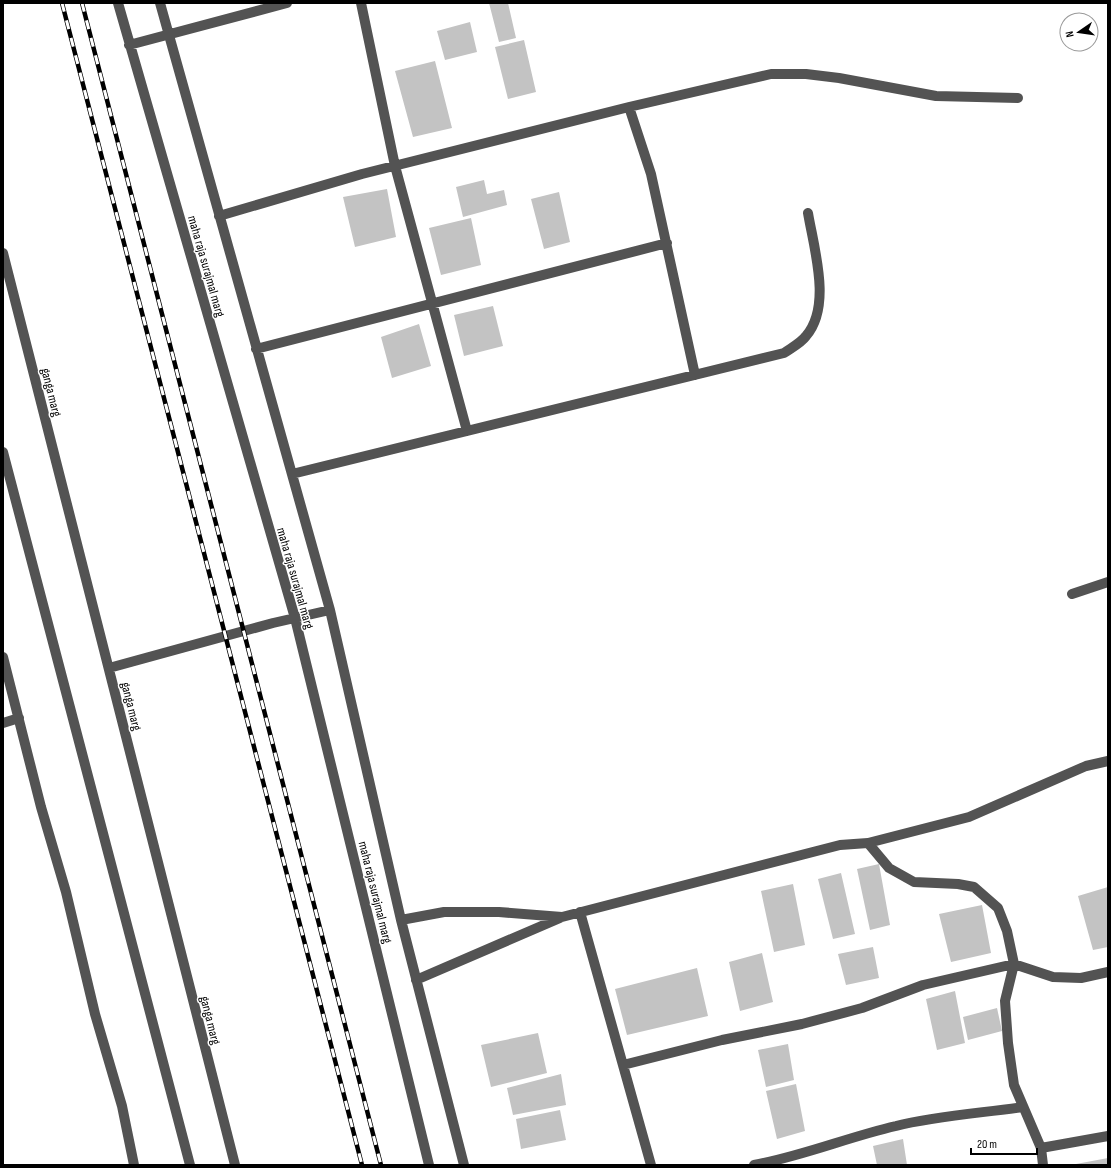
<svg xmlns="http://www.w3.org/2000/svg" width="1111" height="1168" font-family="'Sofia Sans Condensed',sans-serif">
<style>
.building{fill:#c3c3c3}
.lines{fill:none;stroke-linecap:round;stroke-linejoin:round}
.minor{stroke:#535353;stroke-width:10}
.rail-casing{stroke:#000;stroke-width:4.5}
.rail{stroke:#fff;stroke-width:3;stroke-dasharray:9;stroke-linecap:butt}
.labels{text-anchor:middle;stroke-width:3;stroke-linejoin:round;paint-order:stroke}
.street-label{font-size:13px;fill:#000;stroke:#fff}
</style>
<rect width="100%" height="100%" fill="#fff"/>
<path class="building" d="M489,3H508L516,38L499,42Z
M470,22L477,52L445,60L437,31Z
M524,40L536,92L508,99L495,47Z
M435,61L452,128L413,137L395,71Z
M484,180L487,194L504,190L507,205L463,217L456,187Z
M387,189L396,237L355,247L343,197Z
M559,192L570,242L544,249L531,199Z
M471,218L481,265L441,275L429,228Z
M493,306L503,346L464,356L454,315Z
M419,324L431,366L392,378L381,337Z
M879,864L890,925L870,930L857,869Z
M841,873L855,934L833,939L818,879Z
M793,884L805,945L774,952L761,891Z
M1108,887V947L1093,950L1078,896Z
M982,905L991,953L951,962L939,914Z
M873,947L879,978L846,985L838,954Z
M762,953L773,1002L740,1011L729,962Z
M697,968L708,1016L627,1035L615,989Z
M955,991L965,1043L937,1050L926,999Z
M997,1008L1002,1031L968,1040L963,1017Z
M538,1033L547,1073L491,1087L481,1045Z
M788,1044L794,1080L766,1087L758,1050Z
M561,1074L566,1105L513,1115L507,1088Z
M796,1084L805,1131L777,1139L766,1091Z
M560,1110L566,1140L521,1149L516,1119Z
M903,1139L907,1165H877L873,1146Z
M1108,1158V1165H1076V1164Z"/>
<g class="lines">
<path class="minor" d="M118,3L295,618L429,1165
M160,3L330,610L401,920L464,1165
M361,3L395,166L467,431
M129,45L287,3
M629,107L651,174L695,375
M219,216L362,174L629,107L771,74H806L839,78L936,96L1018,98
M3,253L235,1165
M256,349L667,243
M3,452L190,1165
M292,474L784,353C791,348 801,343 806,336C832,306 814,249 808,213
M1072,594L1108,582
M3,657L41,807L66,892L95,1014L122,1106L134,1165
M109,668L273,623L330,610
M3,723L19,718
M868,843L969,817L1086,766L1108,761
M580,912L651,1165
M401,920L444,912H499L562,917L840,845L868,843L889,868L914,882L958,884L974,887L998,908L1007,931L1014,964L1005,1001L1008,1043L1014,1085L1041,1148L1108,1136
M416,980L560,918
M623,1065L722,1040L802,1024L862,1008L923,985L1014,964L1053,977L1081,978L1108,972
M1041,1148L1043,1165
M754,1165C803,1156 848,1137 896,1126C935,1116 982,1113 1023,1107"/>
<g class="rail-casing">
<path id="rail" d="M62,3L362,1165
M82,3L381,1165"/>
</g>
<use href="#rail" class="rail"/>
</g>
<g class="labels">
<g class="street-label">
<text transform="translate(207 266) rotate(74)" y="5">maha raja surajmal marg</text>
<text transform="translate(52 392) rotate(76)" y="5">ganga marg</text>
<text transform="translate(296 578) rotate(74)" y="5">maha raja surajmal marg</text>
<text transform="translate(132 706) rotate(76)" y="5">ganga marg</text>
<text transform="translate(376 892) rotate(76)" y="5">maha raja surajmal marg</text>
<text transform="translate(211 1020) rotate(76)" y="5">ganga marg</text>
</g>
</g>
<rect width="1111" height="1168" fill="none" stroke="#000000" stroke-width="8"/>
<g transform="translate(1079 32) rotate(257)"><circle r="19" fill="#ffffff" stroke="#999999"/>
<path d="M0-3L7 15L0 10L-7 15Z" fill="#000000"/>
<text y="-6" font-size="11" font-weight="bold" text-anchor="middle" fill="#000000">N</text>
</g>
<path d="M971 1148v6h66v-6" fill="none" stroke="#000000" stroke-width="2"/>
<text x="977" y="1148" font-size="12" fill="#000000" stroke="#ffffff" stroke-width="3" paint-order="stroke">20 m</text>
</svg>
